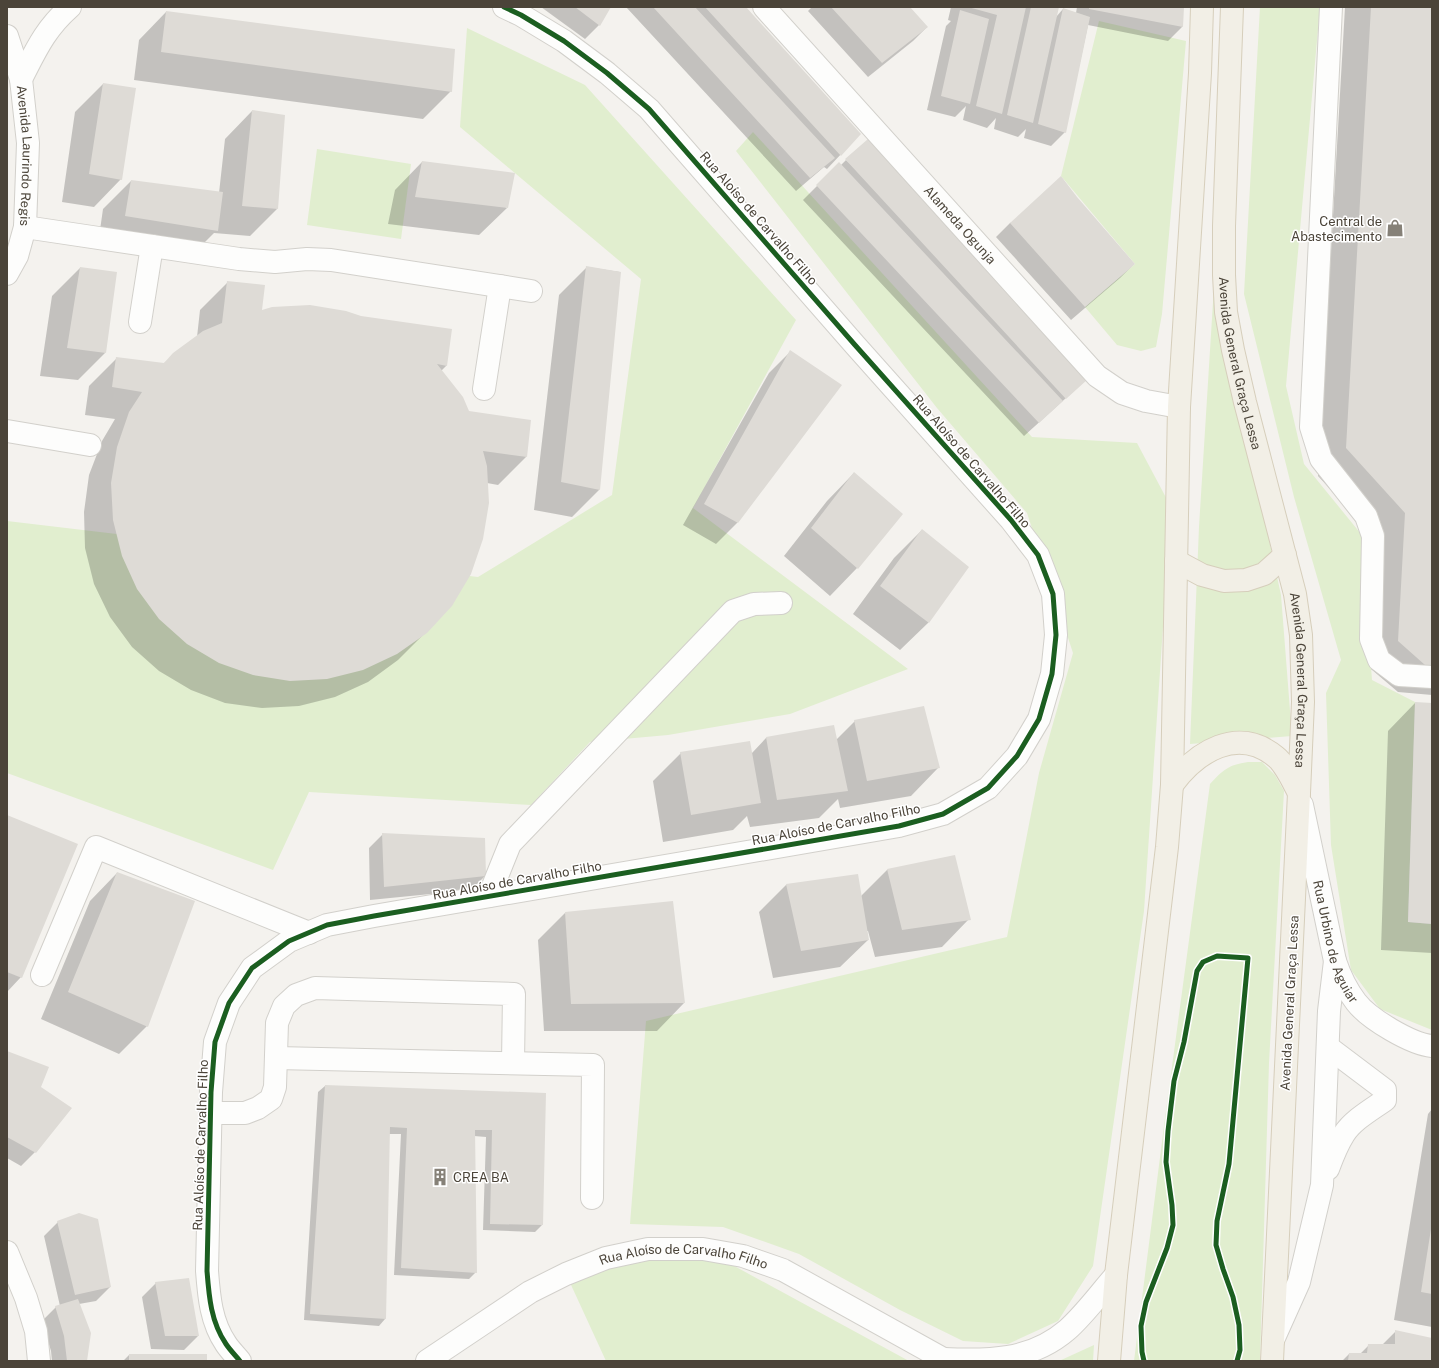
<svg xmlns="http://www.w3.org/2000/svg" width="1439" height="1368" font-family="'Public Sans',sans-serif">
<style>
.green{fill:#e1eecf}
.shadow{fill:#0003}
.building{fill:#dedbd6}
.lines{fill:none;stroke-linecap:round;stroke-linejoin:round}
.minor-casing{stroke:#d2d0cb;stroke-width:24}
.major-casing{stroke:#d6cebb;stroke-width:24}
.minor{stroke:#fdfdfc;stroke-width:22}
.major{stroke:#f2efe6;stroke-width:22}
.cycleway-casing{stroke:#fff;stroke-width:8}
.cycleway{stroke:#1b5e20;stroke-width:5}
.labels{text-anchor:middle;stroke-width:3;stroke-linejoin:round;paint-order:stroke}
.street-label{font-size:13px;fill:#4b4439;stroke:#fff}
.poi-label{font-size:13px;fill:#4b4439;stroke:#fff;text-anchor:end}
</style>
<rect width="100%" height="100%" fill="#f4f2ee"/>
<path class="green" d="M1260,7H1320L1286,386L1304,464L1361,534L1372,680L1415,702L1408,922L1432,924V1030L1380,1009L1351,970L1331,845L1326,693L1341,660L1294,497L1244,294Z
M1099,21L1186,41L1162,314L1156,347L1141,351L1117,345L1085,307L1135,264L1061,176Z
M467,28L585,85L796,320L693,508L908,669L790,714L668,735L590,742L531,805L309,792L273,870L7,773V521L478,577L612,495L641,279L460,127Z
M753,132L1032,437L1137,443L1171,507L1144,911L1093,1266L1058,1321L1008,1344L963,1341L900,1310L799,1254L723,1227L630,1224L646,1021L1007,937L1039,773L1073,653L1027,513L937,408L736,151Z
M317,149L411,164L401,239L307,225Z
M1214,286L1281,595L1292,736L1190,744L1199,527Z
M1248,762H1262L1275,775L1284,791L1269,1063L1260,1361H1134L1164,1126L1210,784C1223,770 1228,765 1248,762Z
M703,1249L909,1361H606L566,1274Z
M1094,1345L1093,1361H1059Z"/>
<path class="shadow" d="M541,7H610L599,25L585,39Z
M626,7H745L860,134L827,169L824,167L796,191Z
M812,7H909L927,27L913,41L868,77L808,11Z
M951,7H1055L1056,17L1063,9L1076,13L1077,7H1183L1182,27L1168,41L1088,25L1065,132L1051,146L1024,138L1026,129L1018,137L994,129L996,118L987,128L963,120L966,106L955,117L927,110L946,26L951,21L948,20Z
M1345,7H1432V695L1398,692L1371,669L1378,541L1318,476Z
M166,12L451,91L423,119L134,80L139,40Z
M103,84L121,179L94,207L62,202L75,112Z
M252,111L277,209L250,236L214,233L189,258L98,244L103,209L131,181L219,193L225,139Z
M846,160L1087,379L1024,436L803,200L839,164L841,165Z
M422,162L507,208L479,235L388,224L395,190Z
M1076,197L1134,264L1120,278L1071,320L996,237L1010,223Z
M587,267L620,272L599,490L572,517L534,510L559,295Z
M80,268L105,353L78,380L40,376L52,296Z
M228,282L261,311L447,365L441,371L468,412L530,421L526,457L498,485L487,483L426,632L398,660L368,682L335,697L299,706L262,708L225,703L191,690L159,671L132,647L110,617L94,584L85,548L84,512L89,475L102,441L115,419L85,415L89,386L117,358L163,364L197,337L200,310Z
M790,352L840,386L737,523L716,544L683,525L769,373Z
M854,473L857,568L830,596L784,556L827,501Z
M922,530L967,567L928,623L900,650L853,614L894,558Z
M1415,703L1432,704V953L1381,950L1388,731Z
M855,721L938,768L911,796L840,808L838,799L819,818L750,827L747,816L733,830L663,842L653,781L681,753H752L766,738L833,727L836,740Z
M7,816L21,977L7,992Z
M383,834L485,876L471,890L370,900L369,848Z
M954,856L969,919L942,947L875,957L868,931H866L868,940L840,967L773,978L759,912L786,885L861,896L887,870Z
M117,873L147,1026L119,1054L41,1019L90,901Z
M565,913L684,1003L657,1031H544L538,940Z
M7,1053L39,1087L35,1152L21,1166L7,1158Z
M325,1086L545,1094L542,1225L535,1232L483,1230L486,1137L474,1136L476,1272L469,1279L394,1275L401,1134H389L385,1319L379,1326L304,1320L318,1092Z
M1432,1109V1327L1394,1320L1428,1114Z
M58,1222L110,1287L96,1301L79,1304L86,1361H52L51,1351L42,1321L56,1307L60,1306L44,1236Z
M156,1283L198,1336L184,1350L151,1349L142,1297Z
M1396,1331L1432,1339V1361H1342L1349,1354H1360L1369,1345H1382Z
M129,1355L206,1361H123Z"/>
<path class="building" d="M575,7H611L600,26Z
M653,7H695L835,158L810,178Z
M705,7H746L861,134L841,156Z
M831,7H910L928,27L882,63Z
M968,7H1026L1002,114L976,106L997,15Z
M1031,7H1059L1033,123L1007,115Z
M1089,7H1184L1183,27L1089,9Z
M1371,7H1432V665H1425L1398,641L1405,513L1346,448Z
M1063,8L1090,17L1066,133L1038,124Z
M960,10L989,19L970,104L941,96Z
M166,11L455,49L452,92L161,52Z
M103,83L136,88L122,180L89,174Z
M252,110L285,115L278,209L242,206Z
M868,139L1088,379L1066,399L845,159Z
M422,161L515,173L508,208L415,197Z
M839,162L1063,401L1039,423L816,185Z
M1061,176L1077,197L1135,264L1085,307L1010,223Z
M131,180L223,192L218,231L125,216Z
M586,266L621,272L600,490L561,482Z
M80,267L117,272L106,353L67,348Z
M227,281L265,285L262,310L272,307L310,305L346,311L361,316L452,329L447,366L437,364L463,397L469,411L531,420L527,457L483,451L487,466L489,503L483,539L471,574L452,606L427,633L397,654L363,670L327,679L290,681L253,675L219,663L187,644L159,619L137,589L122,556L113,520L111,483L117,447L129,412L142,392L112,387L116,357L164,363L173,353L203,331L222,323Z
M790,350L842,385L738,523L704,504Z
M854,472L903,514L858,569L811,528Z
M922,529L969,567L929,623L880,586Z
M1415,702L1432,703V924L1408,922Z
M924,706L940,768L867,781L854,720Z
M834,725L848,791L777,800L766,737Z
M750,741L761,803L691,815L680,752Z
M7,815L78,844L22,978L7,972Z
M382,833L485,838L486,876L384,887Z
M955,855L971,920L902,930L887,869Z
M117,872L195,901L148,1027L68,992Z
M858,874L869,940L801,951L786,884Z
M673,901L685,1003L571,1004L565,912Z
M7,1051L49,1067L41,1087L72,1108L36,1153L7,1137Z
M325,1085L546,1093L543,1225L490,1224L492,1130H475L477,1273L401,1268L407,1128L390,1127L386,1319L310,1314Z
M79,1213L98,1219L111,1287L75,1295L57,1221Z
M1431,1229H1432V1294L1421,1292Z
M189,1278L199,1336H165L155,1282Z
M78,1299L91,1333L87,1361H67L64,1336L55,1306Z
M1395,1330L1432,1338V1361H1348L1349,1353H1367L1368,1344H1395Z
M129,1354H207V1361H129Z"/>
<g class="lines">
<g class="minor-casing">
<g id="minor">
<path id="s1" d="M764,7L1097,376L1122,393L1146,401L1179,407"/>
<path d="M1331,7L1311,427L1321,459L1366,516L1373,536L1371,639L1379,660L1399,675L1432,677"/>
<path id="s2" d="M7,36L21,79L28,143L25,227L17,256L7,274"/>
<path d="M21,79C36,50 45,29 70,7"/>
<path d="M25,227L239,259L275,262L307,259L331,260L531,291"/>
<path d="M140,322L152,246"/>
<path d="M484,389L500,286"/>
<path d="M7,431L90,445"/>
<path id="s3" d="M1302,805L1335,961C1340,976 1346,989 1356,1002C1369,1019 1411,1044 1432,1046"/>
<path d="M489,896L510,844L733,611L754,604L781,603"/>
<path d="M42,975L96,847L309,933"/>
<path d="M1328,1047L1385,1090V1100C1371,1110 1353,1120 1344,1134C1337,1145 1332,1158 1328,1169"/>
<path d="M276,1058L593,1065L592,1198"/>
<path d="M210,1113H245L258,1108L271,1099L275,1087L277,1023L284,1006L296,995L315,988L514,994L513,1063"/>
<path d="M7,1252L26,1298L36,1331L39,1361"/>
<path d="M1273,1340L1299,1282L1322,1185L1329,1011L1335,961"/>
<path d="M944,1359C988,1361 1031,1361 1067,1330C1085,1314 1100,1293 1116,1275"/>
<path d="M240,1361C235,1355 230,1350 226,1344C211,1322 209,1297 207,1271L211,1092L215,1042L229,1003L252,968L289,941L327,925L374,916L899,826L943,814L988,788L1017,756L1039,719L1052,674L1056,635L1053,594L1038,555L1011,520L855,345L649,109L607,73L564,41L521,15L504,7"/>
<path id="s4" d="M427,1361L530,1292L566,1274L606,1258L648,1249H703L743,1256L783,1270L947,1361"/>
</g>
</g>
<g class="major-casing">
<g id="major">
<path id="s5" d="M1232,7L1224,226V275L1226,312L1233,350L1245,402L1295,594L1301,635L1303,702L1299,793L1272,1361"/>
<path d="M1176,561L1202,575L1224,581L1246,580L1264,574L1285,555"/>
<path d="M1172,785C1196,752 1238,725 1276,757C1285,764 1293,782 1299,793"/>
<path d="M1109,1361L1116,1275L1167,847L1172,785L1179,407L1200,73L1202,7"/>
</g>
</g>
<use href="#minor" class="minor"/>
<use href="#major" class="major"/>
<g class="cycleway-casing">
<path id="cycleway" d="M240,1361C235,1355 230,1350 226,1344C211,1322 209,1297 207,1271L211,1092L215,1042L229,1003L252,968L289,941L327,925L374,916L899,826L943,814L988,788L1017,756L1039,719L1052,674L1056,635L1053,594L1038,555L1011,520L855,345L649,109L607,73L564,41L521,15L504,7
M1144,1361L1142,1352L1141,1326L1146,1302L1167,1248L1173,1225L1172,1205L1166,1162L1168,1131L1174,1081L1184,1042L1197,971L1203,962L1217,956L1248,958L1229,1164L1217,1221L1216,1245L1223,1269L1233,1297L1239,1325L1240,1350L1237,1361"/>
</g>
<use href="#cycleway" class="cycleway"/>
</g>
<defs>
<g id="shop-bare" transform="scale(1.38)"><path d="M-5-2.5h2.3a2.7 3.5 0 0 1 5.4 0H5L5.5 6h-11ZM-1.5-2.5h3a1.5 2.3 0 0 0-3 0Z" fill="#868178" stroke="#fff" stroke-width="2.5" paint-order="stroke"/></g>
<g id="building-bare" transform="scale(1.38)"><path d="M-4-6H4V6H1V3H-1V6H-4ZM-2.5-4.3h1.7v1.8h-1.7ZM.8-4.3h1.7v1.8H.8ZM-2.5-1h1.7V.8h-1.7ZM.8-1h1.7V.8H.8Z" fill="#868178" stroke="#fff" stroke-width="2.5" paint-order="stroke"/></g>
</defs>
<g fill-rule="evenodd">
<use href="#shop-bare" x="1395" y="228"/>
<use href="#building-bare" x="440" y="1177"/>
</g>
<g class="labels">
<g class="street-label">
<text dy="5" stroke="none"><textPath href="#s2" startOffset="122">Avenida Laurindo Regis</textPath></text>
<text transform="translate(759 218) rotate(49)" y="5">Rua Aloíso de Carvalho Filho</text>
<text dy="5" stroke="none"><textPath href="#s1" startOffset="293">Alameda Ogunja</textPath></text>
<text dy="5" stroke="none"><textPath href="#s5" startOffset="358">Avenida General Graça Lessa</textPath></text>
<text transform="translate(972 461) rotate(49)" y="5">Rua Aloíso de Carvalho Filho</text>
<text dy="5" stroke="none"><textPath href="#s5" startOffset="682">Avenida General Graça Lessa</textPath></text>
<text transform="translate(836 824) rotate(-11)" y="5">Rua Aloíso de Carvalho Filho</text>
<text transform="translate(517 880) rotate(-10)" y="5">Rua Aloíso de Carvalho Filho</text>
<text dy="5" stroke="none"><textPath href="#s3" startOffset="141">Rua Urbino de Aguiar</textPath></text>
<text transform="translate(1289 1003) rotate(-87)" y="5">Avenida General Graça Lessa</text>
<text transform="translate(200 1145) rotate(-88)" y="5">Rua Aloíso de Carvalho Filho</text>
<text dy="5" stroke="none"><textPath href="#s4" startOffset="286">Rua Aloíso de Carvalho Filho</textPath></text>
</g>
<g class="poi-label">
<text x="1382" y="226">Central de<tspan x="1382" dy="15">Abastecimento</tspan></text>
<text x="453" y="1182" text-anchor="start">CREA BA</text>
</g>
</g>
<rect width="1439" height="1368" fill="none" stroke="#4b4439" stroke-width="16"/>
</svg>
